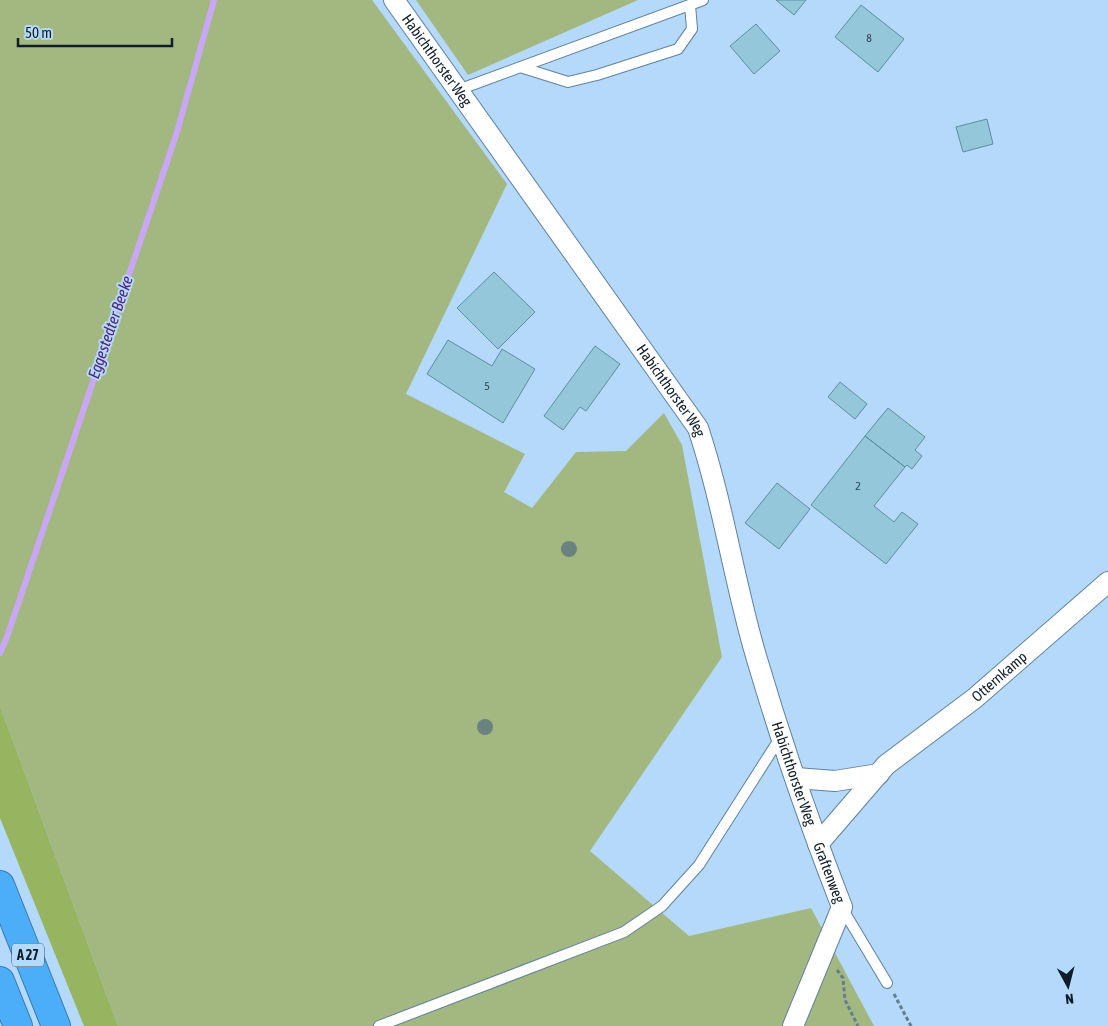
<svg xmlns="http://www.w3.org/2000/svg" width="1108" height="1026" font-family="'Asap Condensed',sans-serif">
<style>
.green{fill:#a3b880}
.forest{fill:#97b460}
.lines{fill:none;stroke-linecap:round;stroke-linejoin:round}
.stream{stroke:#caa7f6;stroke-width:6}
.building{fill:#95c7db;stroke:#5c8da0}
.service-casing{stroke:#5f829f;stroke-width:12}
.minor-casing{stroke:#5f829f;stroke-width:22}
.motorway-casing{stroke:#377bb0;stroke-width:30}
.path{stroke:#637d94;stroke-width:3;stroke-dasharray:4 2.5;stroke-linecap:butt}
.service{stroke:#fff;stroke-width:10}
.minor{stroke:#fff;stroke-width:20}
.motorway{stroke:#4caef9;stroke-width:28}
.tree{fill:#6b837e}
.labels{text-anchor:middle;stroke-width:4;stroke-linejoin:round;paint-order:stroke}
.number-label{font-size:12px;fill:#304856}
.shield{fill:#b4d9fa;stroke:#405568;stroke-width:1}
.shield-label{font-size:14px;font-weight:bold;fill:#0f1d29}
.street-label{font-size:15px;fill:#0f1d29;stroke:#b4d9fa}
.water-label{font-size:16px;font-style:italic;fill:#52227c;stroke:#b4d9fa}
</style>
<rect width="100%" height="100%" fill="#b4d9fa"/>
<path class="green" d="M0,0H372L507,184L406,394L525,454L504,492L532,508L576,452L626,451L664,413L682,445L722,657L590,851L689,936L811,908L874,1026H118L0,706Z
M416,0H638L468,75Z"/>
<path class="forest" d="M0,706L118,1026H84L0,818Z"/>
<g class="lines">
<path class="stream" d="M0,653L7,637L177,132L214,0"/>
</g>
<path class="building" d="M776,0H806L794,15Z
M861,5L904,39L878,72L835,37Z
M756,24L780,51L754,74L730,46Z
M987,119L993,144L963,152L956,127Z
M494,272L535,312L498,349L457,308Z
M448,340L492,366L502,349L535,369L503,423L427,374Z
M595,346L620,364L586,411L580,407L563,430L544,416Z
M840,382L867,404L855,419L828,397Z
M888,408L925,437L915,450L922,456L912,469L907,465L905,467L865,436Z
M865,436L905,467L874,506L894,522L902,512L918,524L886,564L811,505Z
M777,483L810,509L779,549L745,523Z"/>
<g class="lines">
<g class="service-casing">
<path id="service" d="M520,67L568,82L597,75L678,49L692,29L690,5
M458,90L703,0
M842,908L887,983
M379,1026L624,932L662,906L699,865L780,738"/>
</g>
<g class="minor-casing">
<g id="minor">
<path id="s1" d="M394,0L698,428C723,503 734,581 756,656C781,741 810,825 842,907L793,1026"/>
<path d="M796,778L835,781L879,774"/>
<path id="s2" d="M818,844L886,765L975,698L1108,582"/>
</g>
</g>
<g class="motorway-casing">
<path id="motorway" d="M0,885L56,1026
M0,981L18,1026"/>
</g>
<path class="path" d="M837,970L843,978L845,1000L858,1026
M894,994L911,1026"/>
<use href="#service" class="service"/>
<use href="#minor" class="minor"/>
<use href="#motorway" class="motorway"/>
</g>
<g class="tree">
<circle cx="569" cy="549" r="8"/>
<circle cx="485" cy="727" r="8"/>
</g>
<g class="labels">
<g class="number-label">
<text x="869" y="42">8</text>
<text x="487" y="390">5</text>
<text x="858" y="490">2</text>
</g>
<rect class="shield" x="12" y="943.5" width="32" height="23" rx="4"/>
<g class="shield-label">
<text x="28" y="960">A 27</text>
</g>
<g class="street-label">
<text dy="5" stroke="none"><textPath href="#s1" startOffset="74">Habichthorster Weg</textPath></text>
<text dy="5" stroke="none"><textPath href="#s1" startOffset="479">Habichthorster Weg</textPath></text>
<text dy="5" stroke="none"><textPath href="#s2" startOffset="248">Otternkamp</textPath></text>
<text dy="5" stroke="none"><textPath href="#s1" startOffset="884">Habichthorster Weg</textPath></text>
<text dy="5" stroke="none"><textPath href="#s1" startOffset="989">Graftenweg</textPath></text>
</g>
<g class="water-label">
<text transform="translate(110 327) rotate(-71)" y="6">Eggestedter Beeke</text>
</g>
</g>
<g transform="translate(1068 986) rotate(173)" stroke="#b4d9fa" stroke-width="4" paint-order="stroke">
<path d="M0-4L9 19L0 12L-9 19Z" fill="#0f1d29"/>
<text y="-8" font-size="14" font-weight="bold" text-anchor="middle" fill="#0f1d29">N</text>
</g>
<path d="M18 38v8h154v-8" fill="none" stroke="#0f1d29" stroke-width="2.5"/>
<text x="25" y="38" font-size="15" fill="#0f1d29" stroke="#b4d9fa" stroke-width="4" paint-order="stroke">50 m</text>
</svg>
